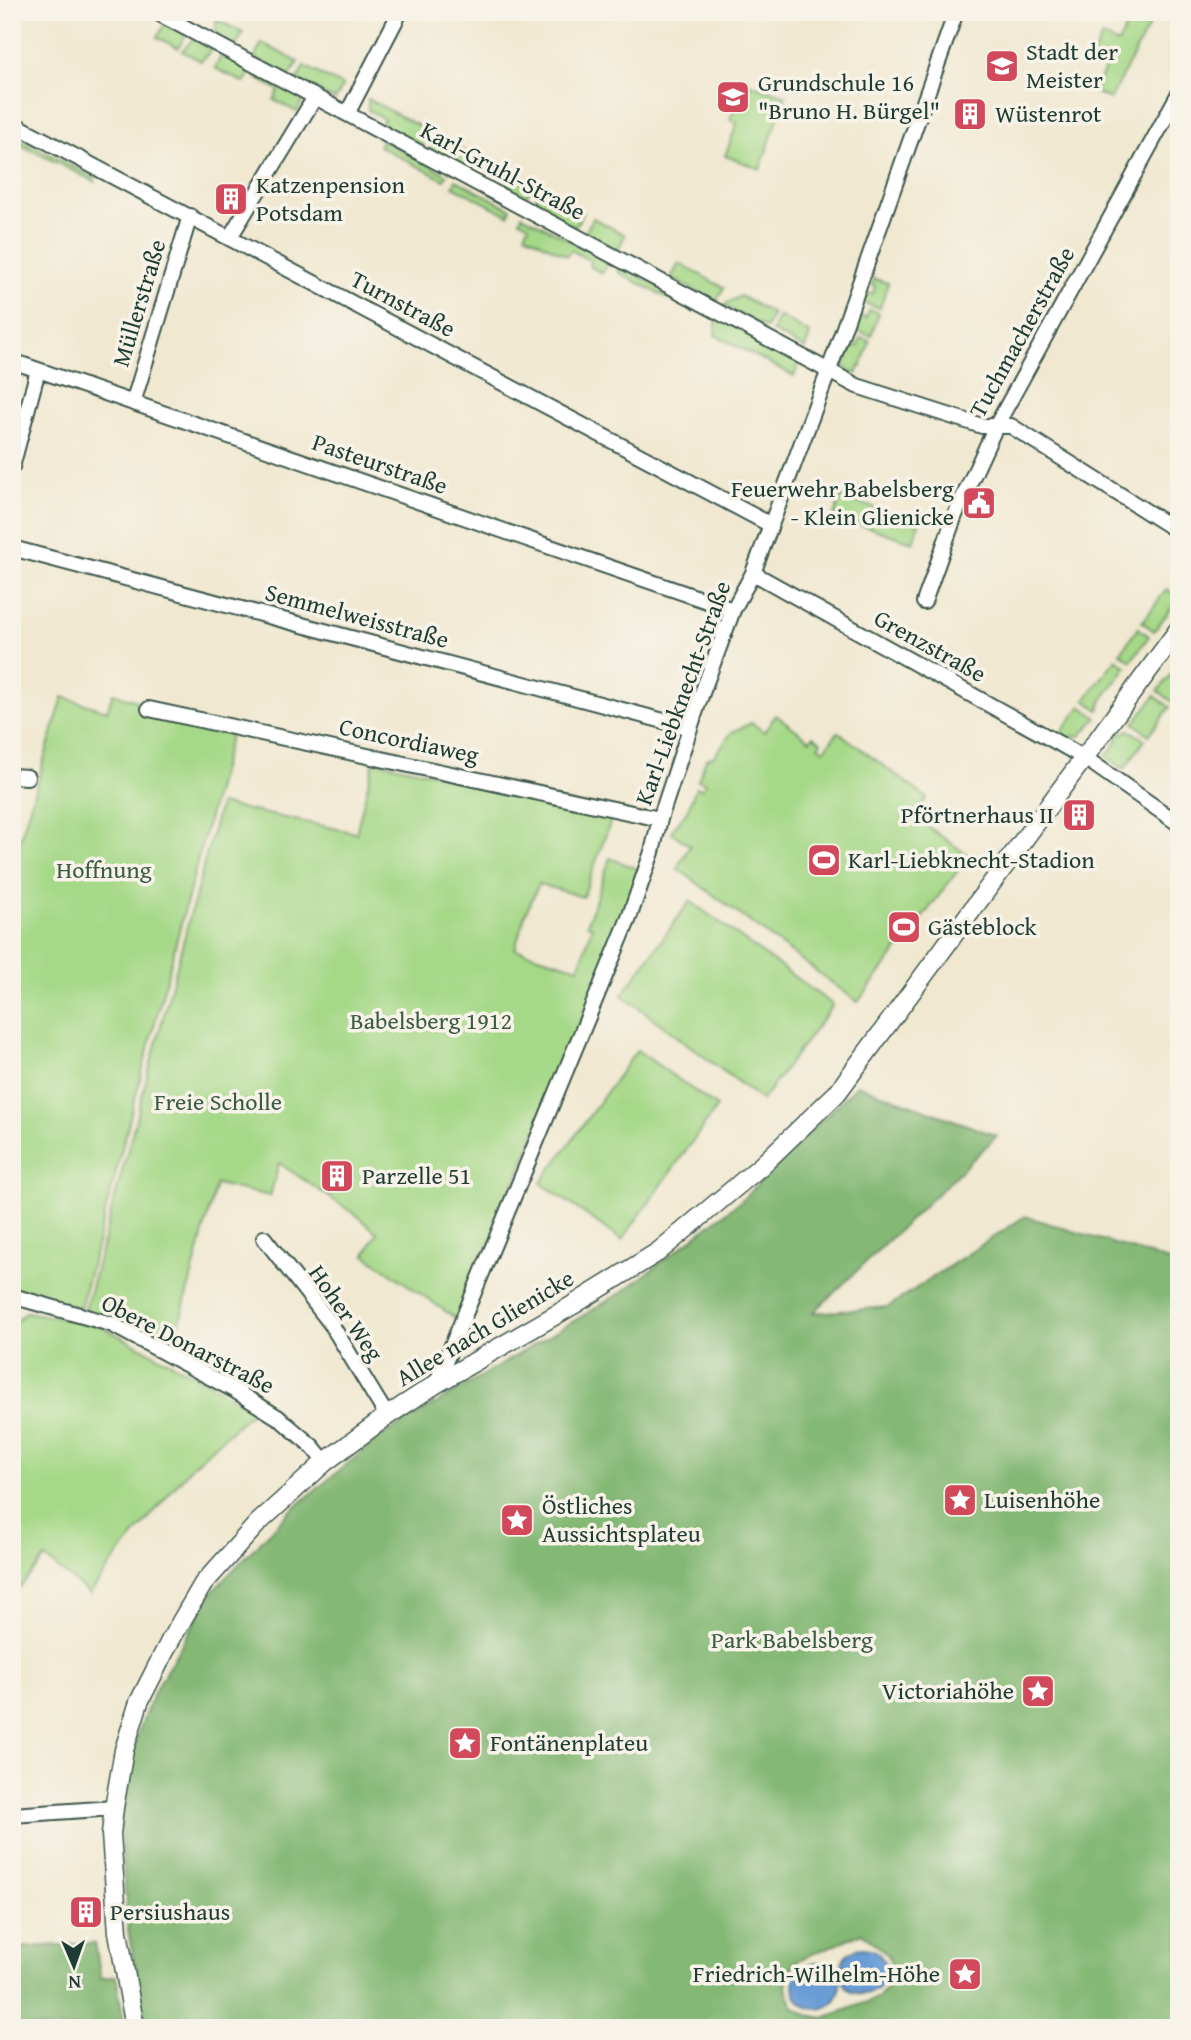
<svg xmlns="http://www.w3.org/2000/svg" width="1191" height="2040" font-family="'Gentium Book Plus',serif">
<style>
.green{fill:#a5d887;stroke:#628a5e;stroke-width:2}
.forest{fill:#84b874;stroke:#527a54;stroke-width:2;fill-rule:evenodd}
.water{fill:#6b9dd5;stroke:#456d84;stroke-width:2}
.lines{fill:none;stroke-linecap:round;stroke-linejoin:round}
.minor-casing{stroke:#3e574b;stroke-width:18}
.tertiary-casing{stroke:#3e574b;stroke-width:21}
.minor{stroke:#fff;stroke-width:14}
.tertiary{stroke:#fff;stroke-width:18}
.labels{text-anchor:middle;stroke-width:7;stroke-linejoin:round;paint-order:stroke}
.poi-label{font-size:24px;fill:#1f3d34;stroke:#f7f3e8;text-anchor:start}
.street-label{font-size:24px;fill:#1f3d34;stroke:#f7f3e8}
.park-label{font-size:24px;fill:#3a5c45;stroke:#f7f3e8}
</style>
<rect width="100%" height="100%" fill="#f7f3e8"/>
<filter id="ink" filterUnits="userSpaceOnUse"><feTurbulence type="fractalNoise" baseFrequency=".0143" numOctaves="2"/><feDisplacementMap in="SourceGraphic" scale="14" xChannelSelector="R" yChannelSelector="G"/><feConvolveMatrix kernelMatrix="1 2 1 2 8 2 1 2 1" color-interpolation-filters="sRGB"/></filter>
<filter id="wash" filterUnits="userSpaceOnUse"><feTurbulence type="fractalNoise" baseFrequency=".00686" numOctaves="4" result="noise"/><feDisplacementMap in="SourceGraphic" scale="28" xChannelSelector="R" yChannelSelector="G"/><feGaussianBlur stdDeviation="1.57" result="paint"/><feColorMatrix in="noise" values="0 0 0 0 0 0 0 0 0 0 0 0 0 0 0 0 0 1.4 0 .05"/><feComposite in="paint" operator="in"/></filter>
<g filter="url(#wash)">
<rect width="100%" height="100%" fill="#f0e8d0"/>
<path class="green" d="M1133,12H1150L1151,22L1110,99L1094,92L1105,69L1090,61L1102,36L1118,44Z
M216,19L243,33L235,48L216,37Z
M165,24L186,35L178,48L157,37Z
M193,39L212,49L201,61L182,51Z
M262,43L298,62L290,76L254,58Z
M222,54L252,70L244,83L215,68Z
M304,66L343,86L335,100L297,80Z
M258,74L304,98L297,112L274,100L279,90L256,78Z
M744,82L786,96L760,169L725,156L737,123L730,120Z
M368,99L430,132L422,146L381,124L384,119L368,110Z
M437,136L476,157L469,171L432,152L431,146Z
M382,140L447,175L444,180L379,146Z
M24,141L95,178V182L19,144Z
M513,176L532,186L524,200L506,190Z
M456,180L511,209L508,215L453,186Z
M540,190L583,213L575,227L532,205Z
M522,215L609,261L602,273L589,266L591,261L571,250L567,256L525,234L529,225L520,220Z
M593,218L625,235L618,250L585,233Z
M679,263L724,288L716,302L671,278Z
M621,266L685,300L682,306L618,272Z
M874,279L888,283L880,308L860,302L863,293L873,294L875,286L872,285Z
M740,296L773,314L766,328L723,306Z
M869,310L879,313L871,336L854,330L852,326L855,315L866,318Z
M779,316L810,334L805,349L772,331Z
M717,317L800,361L794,376L715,335Z
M860,338L870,341L861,367H859L856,374L849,371L844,365L848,350L845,348L846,343L858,347Z
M841,497L919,523L913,542L834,516Z
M1167,589L1179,598L1154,631L1142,622Z
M1138,628L1149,636L1131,661L1120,653Z
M1116,659L1126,667L1102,700L1099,710L1085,700Z
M1179,664V694L1173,702L1158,691Z
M113,693L231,733L80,1308L12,1289V866L63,697L107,711Z
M1155,696L1170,707L1149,735L1134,723Z
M1081,706L1097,718L1080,736L1068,737L1061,733Z
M776,715L810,740L813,736L821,742L818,746L824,750L838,732L927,798L913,816L969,856L858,1002L677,868L690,846L671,832L688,809L696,787L702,789L706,783L698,780L706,759L714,756L732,732L752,723L764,732Z
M1129,730L1145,740L1124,769L1106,756L1118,740L1114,737Z
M374,761L614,812L583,897L539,884L526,912L515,949L579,968L592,927L587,925L610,858L643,871L458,1320L365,1255L377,1233L359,1217L279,1163L270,1196L216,1184L172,1351L124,1322L85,1310L220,804L356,833Z
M690,901L833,1005L762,1100L622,995Z
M637,1050L717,1107L622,1240L541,1183Z
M26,1312L101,1326L213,1385L253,1411L192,1466L111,1564L90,1594L45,1558L12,1596V1326Z"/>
<path class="forest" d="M857,1085L997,1136L813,1313L888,1307L1025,1216L1179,1264V2028H146L128,1929L120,1822L125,1790L135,1741L153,1694L212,1592L289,1512L380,1437L624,1291L742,1200ZM862,1933L888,1955L893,1970L889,1985L878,1998L824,2018L807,2015L794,2007L786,1989L788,1972L798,1960Z
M95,1943L101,1978L116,1976L125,2028H15L12,1948Z"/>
<path class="water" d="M840 1971a23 23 0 1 1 46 0a23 23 0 1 1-46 0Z
M794 1986a23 23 0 1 1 46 0a23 23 0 1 1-46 0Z"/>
</g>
<g filter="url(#ink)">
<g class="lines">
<g class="minor-casing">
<path id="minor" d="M156,12L857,386L982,426H1011L1179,532
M347,114L400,12
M12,123L771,525
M230,237L315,97
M12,361L733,610
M133,403L190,216
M12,467L38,370
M12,548L690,728
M753,573L1085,758L1179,824
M924,602L955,515L996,426L1179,93
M149,709L660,819
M12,776L27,777
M264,1238L331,1324L387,1416
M12,1296L111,1324L234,1390L279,1418L312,1446L325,1462
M436,1384L629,918L652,852L660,819L699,701L733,610L753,573L829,370L956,12
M12,1815L114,1808"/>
</g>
<g class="tertiary-casing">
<path id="tertiary" d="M135,2028L118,1932L111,1834L114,1808L124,1750L139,1702L171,1639L203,1584L258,1523L325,1462L387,1416L436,1384L573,1305L658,1252L761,1166L837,1093L1179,629"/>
</g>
<use href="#minor" class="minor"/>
<use href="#tertiary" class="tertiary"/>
</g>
</g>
<defs>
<g id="school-square" transform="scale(1.75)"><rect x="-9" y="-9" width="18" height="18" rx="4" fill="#d1495b" stroke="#f7f3e8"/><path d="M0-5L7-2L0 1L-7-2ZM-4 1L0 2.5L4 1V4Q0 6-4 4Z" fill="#fff"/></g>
<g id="building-square" transform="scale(1.75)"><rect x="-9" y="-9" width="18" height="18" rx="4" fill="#d1495b" stroke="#f7f3e8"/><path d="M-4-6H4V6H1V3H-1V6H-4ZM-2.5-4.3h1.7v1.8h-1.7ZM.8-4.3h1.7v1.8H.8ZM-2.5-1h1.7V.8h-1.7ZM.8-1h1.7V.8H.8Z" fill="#fff"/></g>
<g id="civic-square" transform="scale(1.75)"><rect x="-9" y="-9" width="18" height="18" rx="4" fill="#d1495b" stroke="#f7f3e8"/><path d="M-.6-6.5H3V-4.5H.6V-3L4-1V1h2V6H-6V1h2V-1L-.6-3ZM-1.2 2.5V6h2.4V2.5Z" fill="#fff"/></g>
<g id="stadium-square" transform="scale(1.75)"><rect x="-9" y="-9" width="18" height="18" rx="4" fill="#d1495b" stroke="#f7f3e8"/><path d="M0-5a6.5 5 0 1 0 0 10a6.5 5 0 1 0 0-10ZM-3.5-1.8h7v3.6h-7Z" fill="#fff"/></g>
<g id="sight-square" transform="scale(1.75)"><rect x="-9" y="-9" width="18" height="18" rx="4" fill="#d1495b" stroke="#f7f3e8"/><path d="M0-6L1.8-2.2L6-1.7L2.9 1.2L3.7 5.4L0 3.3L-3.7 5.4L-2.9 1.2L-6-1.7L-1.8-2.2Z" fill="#fff"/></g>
</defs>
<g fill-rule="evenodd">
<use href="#school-square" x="1002" y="66"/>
<use href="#school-square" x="733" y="97"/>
<use href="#building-square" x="970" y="114"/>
<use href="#building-square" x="231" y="199"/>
<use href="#civic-square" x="979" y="503"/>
<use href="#building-square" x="1079" y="815"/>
<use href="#stadium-square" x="824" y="860"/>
<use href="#stadium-square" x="904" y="927"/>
<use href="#building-square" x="337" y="1176"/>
<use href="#sight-square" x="960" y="1500"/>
<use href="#sight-square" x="517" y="1520"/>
<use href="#sight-square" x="1038" y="1691"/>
<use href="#sight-square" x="465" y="1743"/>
<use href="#building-square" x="86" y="1912"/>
<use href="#sight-square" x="965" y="1974"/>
</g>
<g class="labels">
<g class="poi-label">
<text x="1026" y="60">Stadt der<tspan x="1026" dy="28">Meister</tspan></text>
<text x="758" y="91">Grundschule 16<tspan x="758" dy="28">"Bruno H. Bürgel"</tspan></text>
<text x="995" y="122">Wüstenrot</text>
<text x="256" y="193">Katzenpension<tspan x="256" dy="28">Potsdam</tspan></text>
<text x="954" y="497" text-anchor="end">Feuerwehr Babelsberg<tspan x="954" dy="28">- Klein Glienicke</tspan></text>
<text x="1054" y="823" text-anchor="end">Pförtnerhaus II</text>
<text x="848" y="868">Karl-Liebknecht-Stadion</text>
<text x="928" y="935">Gästeblock</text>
<text x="362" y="1184">Parzelle 51</text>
<text x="984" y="1508">Luisenhöhe</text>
<text x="542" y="1514">Östliches<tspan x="542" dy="28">Aussichtsplateu</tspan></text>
<text x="1014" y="1699" text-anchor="end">Victoriahöhe</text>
<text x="490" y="1751">Fontänenplateu</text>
<text x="110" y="1920">Persiushaus</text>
<text x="940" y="1982" text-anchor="end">Friedrich-Wilhelm-Höhe</text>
</g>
<g class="street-label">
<text transform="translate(503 171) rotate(28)" y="8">Karl-Gruhl-Straße</text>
<text transform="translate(139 303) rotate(-73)" y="8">Müllerstraße</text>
<text transform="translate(403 304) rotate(28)" y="8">Turnstraße</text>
<text transform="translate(1022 332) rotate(-61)" y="8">Tuchmacherstraße</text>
<text transform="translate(380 464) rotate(19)" y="8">Pasteurstraße</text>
<text transform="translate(357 616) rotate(15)" y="8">Semmelweisstraße</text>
<text transform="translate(930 646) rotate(29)" y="8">Grenzstraße</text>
<text transform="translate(683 693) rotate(-70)" y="8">Karl-Liebknecht-Straße</text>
<text transform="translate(409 741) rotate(12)" y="8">Concordiaweg</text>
<text transform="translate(346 1313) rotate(55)" y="8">Hoher Weg</text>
<text transform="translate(485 1328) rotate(-31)" y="8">Allee nach Glienicke</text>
<text transform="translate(188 1344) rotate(27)" y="8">Obere Donarstraße</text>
</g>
<g class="park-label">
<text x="104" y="878">Hoffnung</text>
<text x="431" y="1029">Babelsberg 1912</text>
<text x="218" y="1110">Freie Scholle</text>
<text x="792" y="1648">Park Babelsberg</text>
</g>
</g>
<rect width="1191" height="2040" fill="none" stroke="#f7f3e8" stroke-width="42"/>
<g transform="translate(74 1966) rotate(178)" stroke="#f7f3e8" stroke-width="5" paint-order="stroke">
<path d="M0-5L12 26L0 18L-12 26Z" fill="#1f3d34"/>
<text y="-10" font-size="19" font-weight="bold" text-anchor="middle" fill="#1f3d34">N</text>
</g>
</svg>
